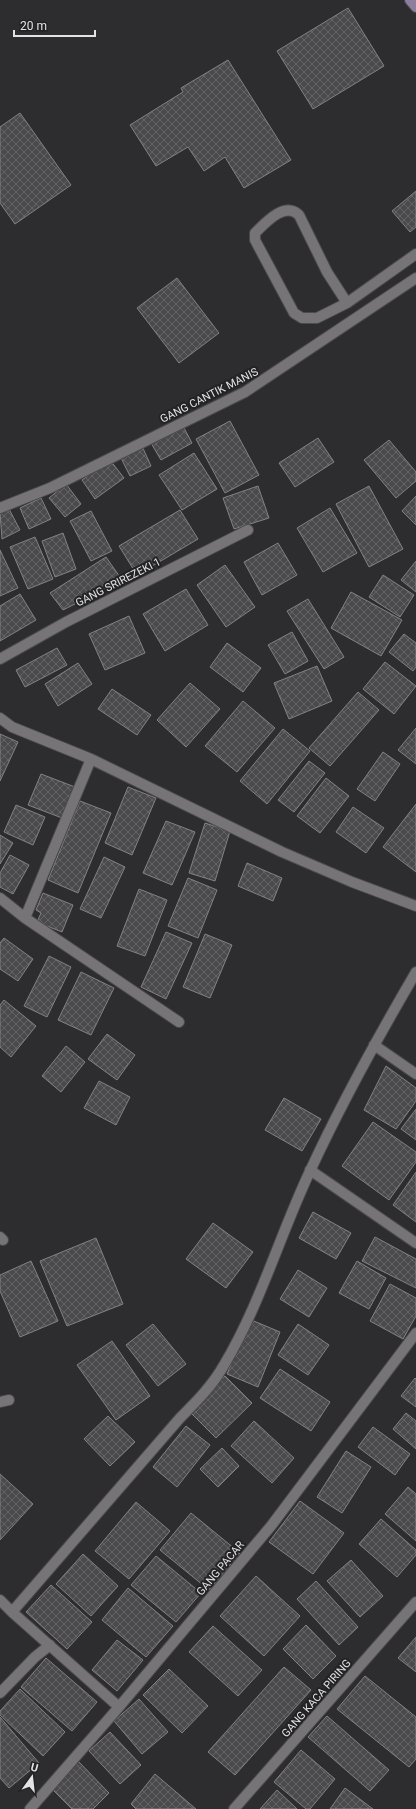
<svg xmlns="http://www.w3.org/2000/svg" width="416" height="1809" font-family="Roboto,sans-serif">
<style>
.building{fill:url(#building-cross-hatch);stroke:#838184}
.lines{fill:none;stroke-linecap:round;stroke-linejoin:round}
.lane-casing{stroke:#4b4a4c;stroke-width:12}
.street-casing{stroke:#4b4a4c;stroke-width:12}
.secondary-casing{stroke:#4b4a4c;stroke-width:12}
.lane{stroke:#767477;stroke-width:10}
.street{stroke:#767477;stroke-width:10}
.secondary{stroke:#8e7e9d;stroke-width:10}
.labels{text-anchor:middle;stroke-width:4;stroke-linejoin:round;paint-order:stroke}
.street-label{font-size:11px;fill:#e3e3e4;stroke:#232224}
</style>
<defs>
<pattern id="building-cross-hatch" width="8" height="8" patternUnits="userSpaceOnUse"><rect width="8" height="8" fill="#4a494c"/><path d="M0 0l8 8M0 8l8-8" fill="none" stroke="#646366"/></pattern>
</defs>
<rect width="100%" height="100%" fill="#2d2c2e"/>
<path class="building" d="M348,8L384,66L313,109L277,51Z
M228,60L291,160L244,188L225,157L204,171L188,147L156,166L130,125L183,92L181,88Z
M20,113L71,185L15,224L0,203V127Z
M416,191V227L410,232L392,211Z
M177,278L219,333L179,363L137,308Z
M230,421L259,475L225,493L196,439Z
M183,426L192,443L161,460L151,443Z
M318,438L334,462L295,487L279,463Z
M389,440L416,472V481L396,498L364,460Z
M142,446L151,466L130,476L120,456Z
M194,453L217,489L182,510L159,475Z
M110,460L124,478L95,499L82,480Z
M66,484L81,504L65,517L49,498Z
M258,486L269,518L234,529L223,498Z
M369,486L403,549L369,567L336,504Z
M416,496V525L402,511Z
M41,498L51,519L29,529L20,508Z
M330,508L357,553L323,572L297,528Z
M9,509L20,530L2,539L0,513Z
M180,510L198,539L137,575L119,546Z
M91,511L112,551L91,561L70,521Z
M63,533L76,569L55,577L42,541Z
M35,537L53,579L28,589L10,547Z
M278,543L297,575L262,595L244,562Z
M0,550L18,588L0,596Z
M106,557L122,580L63,610L50,593Z
M416,561V592L401,580Z
M225,565L255,607L226,627L197,585Z
M383,575L414,595L400,617L369,597Z
M186,589L208,625L165,651L143,614Z
M351,592L402,620L381,656L331,628Z
M20,594L36,620L0,641V606Z
M308,599L344,657L324,669L287,611Z
M129,616L145,653L105,670L89,634Z
M292,632L308,661L285,674L268,645Z
M404,634L416,643V667L413,671L389,652Z
M227,643L261,668L243,692L210,667Z
M57,648L67,665L25,687L16,670Z
M385,662L416,686L394,714L363,689Z
M78,663L92,684L58,706L45,684Z
M317,666L332,701L289,719L274,683Z
M190,683L220,709L186,747L157,720Z
M112,689L151,715L137,735L98,709Z
M358,692L379,710L330,766L309,748Z
M243,701L275,728L237,772L205,746Z
M416,728V764L398,750Z
M283,729L310,751L267,804L240,781Z
M0,734L18,742L0,781Z
M383,752L400,764L375,801L357,789Z
M309,761L325,773L294,812L278,800Z
M41,774L75,787L62,818L28,805Z
M326,778L349,796L320,833L297,816Z
M128,787L156,798L132,855L105,843Z
M80,801L111,813L78,893L48,880Z
M416,804V872L383,847Z
M16,805L45,817L33,845L4,832Z
M353,807L384,828L366,853L336,832Z
M166,821L195,832L172,885L143,873Z
M205,823L230,831L215,881L189,873Z
M0,835L13,843L0,864Z
M10,855L29,865L13,894L0,887V873Z
M104,857L125,867L101,918L80,909Z
M247,863L282,878L273,901L238,886Z
M188,878L217,890L198,938L168,926Z
M139,889L167,900L145,956L117,946Z
M43,893L73,905L62,932L37,922L41,913L36,910Z
M166,932L192,943L166,999L141,987Z
M205,934L232,945L210,998L183,987Z
M4,938L33,959L18,981L0,969V943Z
M49,956L71,967L47,1017L24,1006Z
M81,972L114,988L91,1035L58,1020Z
M4,1000L36,1026L11,1057L0,1047V1005Z
M107,1034L135,1055L117,1080L88,1059Z
M66,1046L85,1062L61,1092L42,1076Z
M386,1066L416,1088V1101L396,1129L364,1110Z
M99,1081L130,1097L116,1125L84,1108Z
M284,1098L321,1119L302,1151L265,1130Z
M416,1109V1140L401,1129Z
M373,1122L416,1152V1162L389,1200L342,1166Z
M416,1172V1222L393,1205Z
M313,1212L351,1233L336,1259L299,1238Z
M213,1223L253,1252L226,1288L186,1259Z
M375,1237L416,1259V1288L362,1261Z
M96,1238L123,1304L67,1326L40,1261Z
M31,1261L58,1321L20,1337L0,1291V1275Z
M357,1261L386,1278L369,1309L339,1293Z
M298,1270L327,1288L309,1317L280,1299Z
M390,1284L416,1298V1316L403,1339L370,1321Z
M249,1319L280,1332L258,1387L227,1374Z
M153,1324L186,1364L158,1386L126,1345Z
M298,1324L329,1345L308,1375L278,1355Z
M112,1341L150,1396L116,1420L77,1365Z
M280,1369L330,1402L311,1431L260,1398Z
M225,1376L252,1403L216,1438L190,1412Z
M415,1378L416,1379V1407L401,1396Z
M406,1413L416,1421V1449L393,1429Z
M108,1416L135,1442L110,1466L84,1439Z
M254,1421L294,1458L272,1483L231,1446Z
M186,1426L210,1445L177,1487L153,1467Z
M373,1427L410,1454L395,1475L358,1447Z
M222,1448L239,1466L218,1487L200,1469Z
M346,1451L371,1467L342,1513L317,1497Z
M0,1474L33,1504L0,1540Z
M408,1487L416,1494V1541L385,1514Z
M300,1501L344,1533L313,1574L269,1542Z
M136,1502L170,1531L129,1579L95,1551Z
M191,1513L240,1553L209,1590L160,1550Z
M381,1519L416,1550V1555L397,1577L359,1544Z
M83,1554L118,1586L91,1616L56,1584Z
M156,1556L201,1593L176,1622L131,1585Z
M351,1560L383,1596L360,1617L327,1581Z
M256,1576L300,1616L264,1656L220,1616Z
M316,1581L358,1627L339,1645L297,1599Z
M51,1585L92,1622L67,1649L26,1612Z
M128,1588L173,1626L146,1657L102,1620Z
M306,1625L336,1656L313,1679L283,1649Z
M213,1626L262,1670L238,1696L189,1652Z
M416,1637V1672L398,1658Z
M117,1640L143,1660L117,1691L92,1670Z
M46,1658L97,1702L72,1731L21,1687Z
M284,1667L311,1690L235,1775L208,1752Z
M169,1669L208,1706L182,1733L143,1695Z
M365,1676L416,1717V1759L409,1767L337,1709Z
M20,1689L65,1732L43,1756L0,1715V1711Z
M139,1699L168,1732L142,1754L114,1721Z
M327,1716L389,1770L370,1791L308,1737Z
M0,1717L39,1763L9,1788L0,1778Z
M110,1732L141,1765L120,1784L89,1751Z
M301,1750L335,1779L310,1809H306L274,1782Z
M78,1761L109,1793L93,1809H72L51,1788Z
M155,1774L196,1809H136L131,1804Z
M345,1788L373,1809H330Z
M277,1790L297,1809H260Z"/>
<g class="lines">
<g class="lane-casing">
<path id="lane" d="M347,303L327,272L299,215C285,201 266,222 255,233V240L294,313L302,318H317L347,303L416,254"/>
</g>
<g class="street-casing">
<path id="street" d="M0,508L50,488L245,392L416,278
M0,659L66,622L248,530
M0,718L12,727L91,759L282,852L352,882L416,906
M0,898L25,918L91,759
M25,918L179,1022
M374,1045L416,1074
M310,1170L416,1243
M0,1237L3,1240
M0,1402L9,1400
M0,1600L12,1612
M0,1693L35,1657L50,1645
M119,1707L12,1612L180,1418C196,1402 213,1385 224,1365C261,1303 280,1234 311,1169C342,1102 378,1037 416,972
M30,1809L119,1707L271,1526L416,1333
M234,1809L416,1602"/>
</g>
<g class="secondary-casing">
<path id="secondary" d="M410,0L416,7"/>
</g>
<use href="#lane" class="lane"/>
<use href="#street" class="street"/>
<use href="#secondary" class="secondary"/>
</g>
<g class="labels">
<g class="street-label">
<text transform="translate(209 395) rotate(-27)" y="4">GANG CANTIK MANIS</text>
<text transform="translate(118 582) rotate(-27)" y="4">GANG SRIREZEKI 1</text>
<text transform="translate(220 1568) rotate(-50)" y="4">GANG PACAR</text>
<text transform="translate(316 1698) rotate(-49)" y="4">GANG KACA PIRING</text>
</g>
</g>
<g transform="translate(32 1777) rotate(15)" stroke="#232224" stroke-width="3" paint-order="stroke">
<path d="M0-3L7 15L0 10L-7 15Z" fill="#e3e3e4"/>
<text y="-6" font-size="11" font-weight="bold" text-anchor="middle" fill="#e3e3e4">U</text>
</g>
<path d="M14 30v6h81v-6" fill="none" stroke="#e3e3e4" stroke-width="2"/>
<text x="20" y="30" font-size="12" fill="#e3e3e4" stroke="#232224" stroke-width="3" paint-order="stroke">20 m</text>
</svg>
